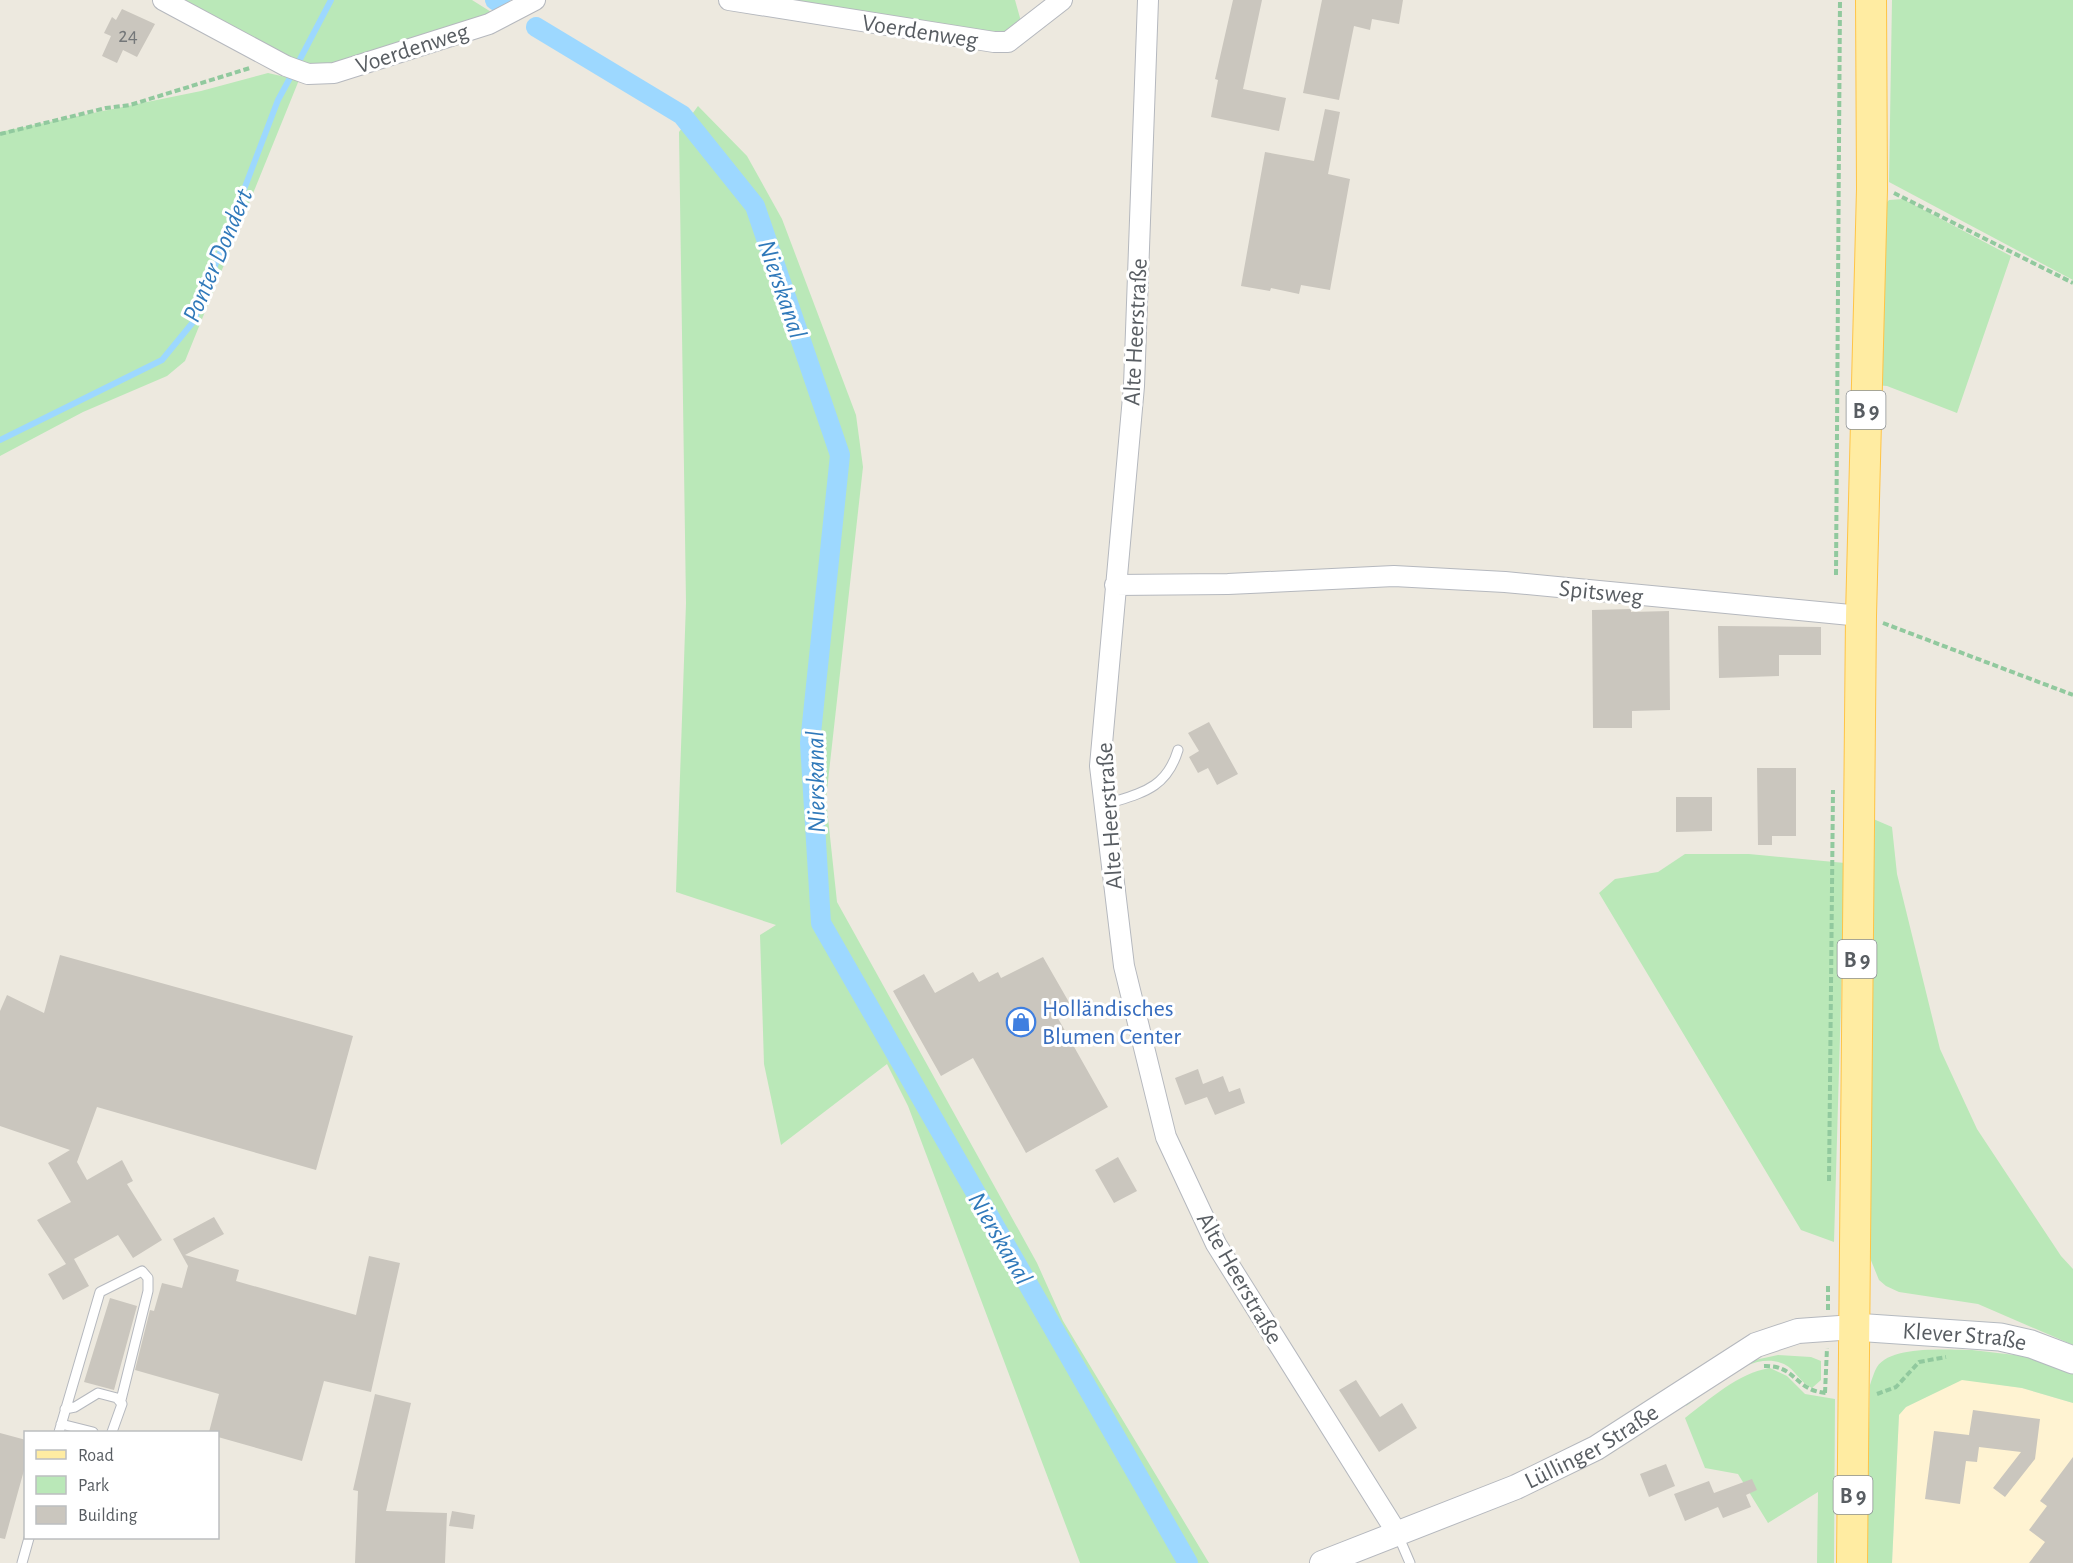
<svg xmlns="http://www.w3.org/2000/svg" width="2073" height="1563" font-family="'Alegreya Sans',sans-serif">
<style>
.commercial{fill:#fff3d2}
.green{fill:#bae8b8}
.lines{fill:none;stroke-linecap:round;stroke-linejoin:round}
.stream{stroke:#9dd8ff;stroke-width:6}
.canal{stroke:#9dd8ff;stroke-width:20}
.building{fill:#cac6be}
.service-casing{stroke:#b5b8be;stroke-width:11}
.minor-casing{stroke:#b5b8be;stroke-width:22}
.tertiary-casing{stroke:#b5b8be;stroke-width:26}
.secondary-casing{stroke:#b5bac0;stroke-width:29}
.primary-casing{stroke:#ffc446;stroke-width:32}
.path{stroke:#91c99e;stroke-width:4;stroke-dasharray:6 3;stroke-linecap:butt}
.service{stroke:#fff;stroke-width:9}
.minor{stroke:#fff;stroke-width:20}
.tertiary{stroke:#fff;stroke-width:24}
.secondary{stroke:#fff;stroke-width:27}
.primary{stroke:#ffeca2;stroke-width:30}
.labels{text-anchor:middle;stroke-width:6;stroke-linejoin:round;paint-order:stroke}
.number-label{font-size:21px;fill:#747779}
.shield{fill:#fff;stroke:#8a8e91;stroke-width:1.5}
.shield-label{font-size:22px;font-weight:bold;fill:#585d62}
.street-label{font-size:24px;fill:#585d62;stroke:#fff}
.shop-label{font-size:24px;fill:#366cbe;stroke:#fff;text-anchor:start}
.water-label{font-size:26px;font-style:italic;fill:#3079ba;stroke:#fff}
</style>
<rect width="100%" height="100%" fill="#ede9df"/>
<path class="commercial" d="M1962,1379L2022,1388L2073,1403V1563H1892L1899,1414L1906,1407Z"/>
<path class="green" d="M169,0H472L496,15L316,75Z
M754,0H1015L1022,25L1004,37Z
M1892,0H2073V280L1889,182Z
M268,73L299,80L185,361L167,376L83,412L0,456V132L201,91Z
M698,106L747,156L782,219L856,415L863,467L826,799L837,902L1037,1263L1063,1321L1209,1563H1080L908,1106L887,1064L781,1145L764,1064L760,935L776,925L676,892L686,603L679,132Z
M1903,199L2011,256L1957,413L1887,386L1875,385L1877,214L1889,200Z
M1871,818L1892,827L1897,874L1940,1049L1977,1129L2061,1256L2073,1269V1345L1978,1304L1899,1292L1886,1286L1879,1280L1870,1258Z
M1685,854H1749L1845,863L1834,1242L1801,1230L1599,893L1615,879L1658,872Z
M1972,1350L2032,1357L2073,1371V1403L2022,1388L1962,1380L1906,1407L1899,1415L1892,1563H1866L1870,1385C1872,1379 1874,1372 1877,1367C1891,1345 1949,1350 1972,1350Z
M1778,1355L1811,1357L1821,1361V1380L1812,1388C1800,1383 1796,1370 1784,1364C1751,1349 1711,1389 1686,1406L1688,1401L1750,1361Z
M1770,1368L1787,1376L1805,1394L1835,1399L1834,1563H1817L1818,1492L1768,1523L1738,1474L1705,1468L1685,1418C1710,1399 1738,1373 1770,1368Z"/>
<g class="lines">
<path class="stream" d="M298,63L331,0
M0,440L162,360L194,321L278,100L290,78"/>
<path class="canal" d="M495,0L501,4
M536,27L682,115L755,206L840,455L810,743L821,923L1188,1563"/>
</g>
<path class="building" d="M1233,0H1262L1243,89L1286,98L1279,131L1211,117L1218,80L1215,79Z
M1322,0H1403L1399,24L1372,19L1370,30L1354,26L1339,100L1303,93Z
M122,9L155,24L137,57L123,50L117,63L102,56L111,36L104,33L112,17L116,20Z
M1325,109L1340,112L1328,174L1350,179L1330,290L1301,285L1299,294L1271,288L1270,291L1241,286L1265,152L1314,161Z
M1631,609V612L1669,611L1670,710L1632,711V728H1593L1592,610Z
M1718,626L1821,627V655H1779V676L1719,678Z
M1209,722L1238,774L1217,785L1208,768L1198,773L1189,757L1199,751L1188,733Z
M1757,768H1796V836H1772V845H1758Z
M1676,797H1712V831L1676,832Z
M60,955L353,1036L316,1170L97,1107L77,1162L87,1180L122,1160L133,1181L127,1184L162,1240L133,1258L118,1235L74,1259L89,1286L63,1300L48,1274L66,1264L37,1220L71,1202L48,1163L70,1150L0,1126V1011L7,995L44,1013Z
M1043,957L1070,1004L1055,1013L1108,1107L1026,1153L973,1058L941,1076L893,991L924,974L935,993L973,972L979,982L998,972L1001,978Z
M1198,1069L1203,1084L1223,1076L1229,1092L1240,1088L1245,1103L1215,1115L1207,1097L1185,1105L1175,1078Z
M1118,1157L1137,1191L1114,1203L1095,1170Z
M214,1217L224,1234L185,1255L239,1270L236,1281L356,1315L369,1256L400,1263L371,1392L324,1381L302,1461L218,1437V1432H209L219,1394L135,1370L150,1310L154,1311L162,1283L182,1288L188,1266L173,1239Z
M110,1298L137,1306L114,1390L84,1382Z
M1356,1380L1380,1417L1402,1403L1417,1428L1379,1452L1339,1390Z
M375,1394L411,1403L386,1511L447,1513L445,1563H355L358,1491L353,1490Z
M1973,1410L2040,1419L2035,1459L2005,1497L1993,1488L2021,1452L1979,1447L1977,1462L1966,1461L1960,1504L1925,1499L1934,1431L1969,1435Z
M0,1433L26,1440V1463L5,1539L0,1538Z
M2073,1457V1563H2029L2045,1542L2029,1530L2047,1506L2040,1501Z
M1666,1464L1675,1486L1649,1497L1640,1474Z
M1752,1479L1757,1490L1746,1495L1751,1507L1723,1518L1718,1507L1685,1521L1674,1494L1709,1481L1714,1493Z
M452,1511L475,1515L473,1529L449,1526Z"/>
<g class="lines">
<g class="service-casing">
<path id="service" d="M1104,805C1140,793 1166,790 1178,750
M65,1409L75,1407L98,1393L117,1398L122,1404L112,1432
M61,1424L93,1432
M59,1432L100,1292L142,1271L148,1278V1291L121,1400
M1398,1535L1410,1563
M22,1563L29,1538"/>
</g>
<g class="minor-casing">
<path id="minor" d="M163,0L286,66L308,74L334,73L489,24L535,0
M729,0L994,42H1008L1062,0
M1148,0L1134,386L1100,766L1124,966L1166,1137L1216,1244L1397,1533
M1115,585L1228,584L1394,576L1505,582L1861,616"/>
</g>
<g class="tertiary-casing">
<g id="tertiary">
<path id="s1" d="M1322,1563L1516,1487L1596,1448L1756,1345L1798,1331L1854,1327"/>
</g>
</g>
<g class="secondary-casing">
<g id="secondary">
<path id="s2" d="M1854,1327L2000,1337L2031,1344L2073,1360"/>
</g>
</g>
<g class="primary-casing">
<path id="primary" d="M1852,1563L1861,616L1872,189L1871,0"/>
</g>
<path class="path" d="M0,134L106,108L130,105L250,68
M1894,193L2073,283
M1836,575L1840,0
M1883,623L2073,695
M1829,1181L1833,790
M1828,1310V1285
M1764,1366C1797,1365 1794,1391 1827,1393
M1825,1393L1827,1348
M1877,1394L1896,1387L1919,1362L1946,1357"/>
<use href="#service" class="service"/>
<use href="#minor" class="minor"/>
<use href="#tertiary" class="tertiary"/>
<use href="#secondary" class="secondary"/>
<use href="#primary" class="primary"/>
</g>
<defs>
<g id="shop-ring" transform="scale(1.5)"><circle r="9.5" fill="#fff" stroke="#3f7fe0" stroke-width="1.5"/><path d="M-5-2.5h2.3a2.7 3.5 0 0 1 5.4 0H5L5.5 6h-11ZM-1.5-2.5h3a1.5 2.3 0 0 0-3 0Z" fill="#3f7fe0"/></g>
</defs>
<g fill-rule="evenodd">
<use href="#shop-ring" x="1021" y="1022"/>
</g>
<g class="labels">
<g class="number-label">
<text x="128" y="42">24</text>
</g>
<g class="shield">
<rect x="1846.5" y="391" width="39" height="38" rx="4.5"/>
<rect x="1837.5" y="940" width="39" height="38" rx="4.5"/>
<rect x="1833.5" y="1476" width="39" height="38" rx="4.5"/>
</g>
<g class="shield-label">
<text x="1866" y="418">B 9</text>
<text x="1857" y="967">B 9</text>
<text x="1853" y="1503">B 9</text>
</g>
<g class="street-label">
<text transform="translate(920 31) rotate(9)" y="8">Voerdenweg</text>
<text transform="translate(412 48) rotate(-18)" y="8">Voerdenweg</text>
<text transform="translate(1135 332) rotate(-87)" y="8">Alte Heerstraße</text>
<text transform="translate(1601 592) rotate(6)" y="8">Spitsweg</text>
<text transform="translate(1109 816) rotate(-94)" y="8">Alte Heerstraße</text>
<text transform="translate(1240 1278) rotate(60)" y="8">Alte Heerstraße</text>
<text dy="8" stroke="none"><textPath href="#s2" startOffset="111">Klever Straße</textPath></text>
<text dy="8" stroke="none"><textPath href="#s1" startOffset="294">Lüllinger Straße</textPath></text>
</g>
<g class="shop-label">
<text x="1042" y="1016">Holländisches<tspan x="1042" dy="28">Blumen Center</tspan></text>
</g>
<g class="water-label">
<text transform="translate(217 255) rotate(-67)" y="9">Ponter Dondert</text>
<text transform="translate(783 289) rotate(71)" y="9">Nierskanal</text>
<text transform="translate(815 782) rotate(-91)" y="9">Nierskanal</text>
<text transform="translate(1001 1238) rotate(60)" y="9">Nierskanal</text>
</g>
</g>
<rect x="24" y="1431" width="195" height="108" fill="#ffffff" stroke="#bcbec0" stroke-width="1.5"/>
<rect x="36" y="1450" width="30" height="9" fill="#ffeca2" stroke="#bcbec0" stroke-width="1.5"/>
<text x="78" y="1461" font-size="18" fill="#585d62">Road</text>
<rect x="36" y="1476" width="30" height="18" fill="#bae8b8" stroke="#bcbec0" stroke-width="1.5"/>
<text x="78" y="1491" font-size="18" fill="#585d62">Park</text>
<rect x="36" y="1506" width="30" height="18" fill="#cac6be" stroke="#bcbec0" stroke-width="1.5"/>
<text x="78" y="1521" font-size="18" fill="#585d62">Building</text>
</svg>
